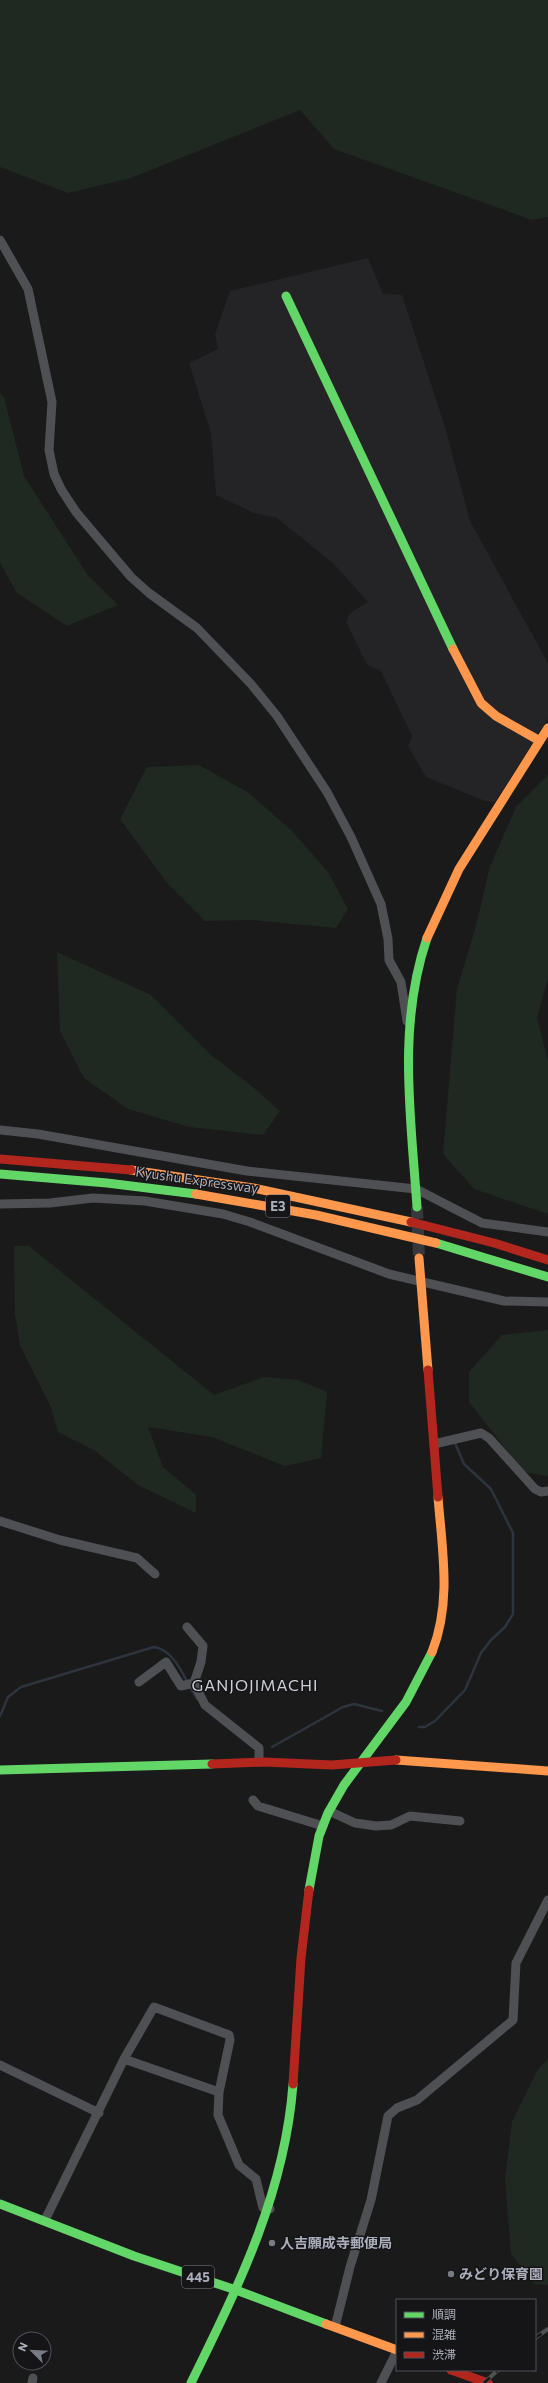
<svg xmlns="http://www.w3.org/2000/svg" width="548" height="2383" font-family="Commissioner,'Noto Sans JP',sans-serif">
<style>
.built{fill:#242427}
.green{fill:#202822}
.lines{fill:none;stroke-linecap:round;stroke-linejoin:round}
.stream{stroke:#2d343e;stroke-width:2.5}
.secondary-tunnel{stroke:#37383b;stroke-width:12;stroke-dasharray:12 6;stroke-linecap:butt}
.street{stroke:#4e5054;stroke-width:9}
.fast{stroke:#63d668;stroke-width:9}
.slow{stroke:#ff974d;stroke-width:9}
.jam{stroke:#b3261e;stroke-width:9}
.rail-casing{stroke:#4e5053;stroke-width:4}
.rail{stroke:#151417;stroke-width:2.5;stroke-dasharray:8;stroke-linecap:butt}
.poi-dot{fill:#797b84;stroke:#151417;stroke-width:1.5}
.labels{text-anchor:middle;stroke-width:3;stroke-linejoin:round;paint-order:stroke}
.shield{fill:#151417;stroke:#7f808a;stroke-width:1}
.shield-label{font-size:13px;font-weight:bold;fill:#acafbc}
.street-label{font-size:14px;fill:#acafbc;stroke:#151417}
.poi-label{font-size:14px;font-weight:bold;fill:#acafbc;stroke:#151417;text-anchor:start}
.quarter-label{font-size:16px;letter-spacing:1px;fill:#cdcfd7;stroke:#151417}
</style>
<rect width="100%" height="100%" fill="#1a1a1b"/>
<path class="built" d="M368,258L383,294L402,295L445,427L470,521L548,663V719L495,802L485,801L426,777L408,746L412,736L381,671L367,665L346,622L350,613L368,602L333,563L277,518L254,513L216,495L211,433L189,363L218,349L215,334L230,291Z"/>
<path class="green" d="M0,0H548V217L532,220L334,149L300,110L131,178L68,193L0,167Z
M0,393L4,397L24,476L87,574L118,605L67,626L17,593L0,563Z
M199,765L249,793L291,830L328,872L348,909L336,928L252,920L205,921L167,883L120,819L147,767Z
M548,775V978L537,1018L548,1061V1214L474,1189L443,1154L457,989L476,926L490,866L516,807Z
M57,952L151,995L210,1054L254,1088L280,1111L263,1135L189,1127L128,1109L84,1078L60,1031Z
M14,1246H29L214,1395L264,1377L298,1380L327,1392L321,1458L285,1466L212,1437L148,1427L163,1467L196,1495V1513L138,1485L94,1450L58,1432L51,1407L20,1345L15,1314Z
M548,1330V1476L524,1472L469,1402V1372L502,1335Z
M548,2059V2285L535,2284L511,2254L505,2179L512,2122L538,2069Z"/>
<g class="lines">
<path class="stream" d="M190,1687L197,1699
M0,1716L8,1697L21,1687L154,1647C170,1649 180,1668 187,1681
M419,1727H425L435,1721L465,1690L481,1653L491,1640L505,1627L513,1614V1533L491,1489L464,1464L455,1443
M272,1747L343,1707L354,1704L382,1711"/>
<path class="secondary-tunnel" d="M417,1207L419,1258"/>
<path class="street" d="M0,240L28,289L52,402L49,450L54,474L61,489L76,512L131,577L149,593L197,628L251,684L277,716L327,792L351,837L381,904L388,939L389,960L401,982L407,1021
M0,1130L38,1134L247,1171L416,1189L482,1223L548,1232
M0,1204L50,1203L93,1198L145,1201L223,1214L250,1222L389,1274L504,1301L548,1302
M434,1444L481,1433L489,1438L535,1489L541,1492L548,1491
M0,1521L60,1540L137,1558L155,1574
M187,1627L203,1646L201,1662L194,1683L205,1705L259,1748V1762
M139,1682L166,1662L181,1686L194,1683
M253,1800L258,1806L323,1826
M329,1811L355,1823L376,1826L391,1825L410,1816L460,1821
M124,2059L154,2007L229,2035L230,2040L219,2092
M0,2065L99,2113
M45,2220L124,2059L219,2092L218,2115L239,2165L256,2179L263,2208L270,2209
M335,2327L350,2267L371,2200L388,2116L397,2108L417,2100L513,2020L516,1963L548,1900
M32,2383L33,2378
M381,2383L397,2351"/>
<path class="fast" d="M286,296L453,649
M0,1174L107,1183L196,1194
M417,1207C411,1117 397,1026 427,938
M436,1243L548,1277
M0,1770L212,1764
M309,1890L319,1836L328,1813L344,1785L406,1702L432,1652
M0,2204L134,2256L236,2290L326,2324
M191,2383C238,2287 285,2193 293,2084"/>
<path class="slow" d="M453,649L481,703L496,716L540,741
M427,938L459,869L548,728
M131,1170L253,1188L411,1222
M196,1194L316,1215L436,1243
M419,1258L428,1370
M432,1652C452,1602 442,1549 438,1497
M396,1760L548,1771
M326,2324L397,2350"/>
<path class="jam" d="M0,1159L131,1170
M411,1222L494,1243L548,1260
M428,1370L438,1497
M212,1764L264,1762L332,1765L396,1760
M293,2084L301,1958L309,1890
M451,2370L488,2383"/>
<g class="rail-casing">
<path id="rail" d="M535,2338L548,2329
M484,2383L498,2370"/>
</g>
<use href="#rail" class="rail"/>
</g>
<g class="poi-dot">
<circle cx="272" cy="2243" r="4"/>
<circle cx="451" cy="2274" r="4"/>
</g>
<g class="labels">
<g class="shield">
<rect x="266" y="1195" width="24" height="22" rx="3"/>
<rect x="182" y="2266" width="32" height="22" rx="3"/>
</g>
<g class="shield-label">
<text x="278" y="1211">E3</text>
<text x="198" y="2282">445</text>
</g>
<g class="street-label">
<text transform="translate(197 1180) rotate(8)" y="5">Kyushu Expressway</text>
</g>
<g class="poi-label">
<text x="280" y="2248">人吉願成寺郵便局</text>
<text x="459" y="2279">みどり保育園</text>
</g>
<g class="quarter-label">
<text x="255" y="1691">GANJOJIMACHI</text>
</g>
</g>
<rect x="396" y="2299" width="140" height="72" fill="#151417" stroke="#515259"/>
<rect x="404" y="2312" width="20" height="6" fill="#63d668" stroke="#515259"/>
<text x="432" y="2319" font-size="12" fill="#acafbc">順調</text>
<rect x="404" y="2332" width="20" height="6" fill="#ff974d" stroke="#515259"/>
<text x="432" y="2339" font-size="12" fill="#acafbc">混雑</text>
<rect x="404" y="2352" width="20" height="6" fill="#b3261e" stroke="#515259"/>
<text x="432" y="2359" font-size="12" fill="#acafbc">渋滞</text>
<g transform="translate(32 2351) rotate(294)"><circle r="19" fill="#151417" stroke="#515259"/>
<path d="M0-3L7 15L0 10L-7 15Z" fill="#797b84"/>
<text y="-6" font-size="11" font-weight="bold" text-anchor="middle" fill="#acafbc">N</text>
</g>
</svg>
